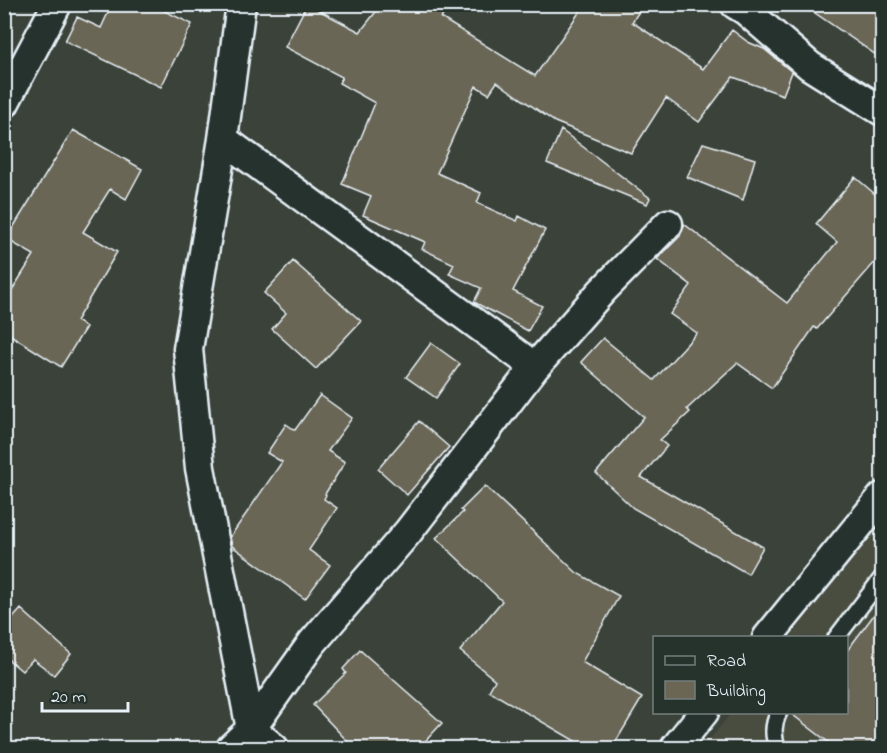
<svg xmlns="http://www.w3.org/2000/svg" width="887" height="753" font-family="'Indie Flower',sans-serif">
<style>
.built{fill:#494d41}
.building{fill:#6b6654;stroke:#e8f1f8;stroke-width:1.5}
.lines{fill:none;stroke-linecap:round;stroke-linejoin:round}
.lane-casing{stroke:#e8f1f8;stroke-width:20}
.street-casing{stroke:#e8f1f8;stroke-width:33}
.lane{stroke:#26332d;stroke-width:15}
.street{stroke:#26332d;stroke-width:28}
</style>
<rect width="100%" height="100%" fill="#3b4239"/>
<filter id="ink" filterUnits="userSpaceOnUse"><feTurbulence type="fractalNoise" baseFrequency=".0167" numOctaves="2"/><feDisplacementMap in="SourceGraphic" scale="12" xChannelSelector="R" yChannelSelector="G"/><feConvolveMatrix kernelMatrix="1 2 1 2 8 2 1 2 1" color-interpolation-filters="sRGB"/></filter>
<g filter="url(#ink)">
<path class="built" d="M882,521V748H703L731,713L846,712V638L790,637Z"/>
<path class="building" d="M112,4H150L192,24L161,87L65,41L77,17L101,28Z
M307,4L360,32L382,4H452L441,18L535,76L585,4H644L632,22L703,69L732,30L748,42L764,49L792,72L783,95L733,77L699,122L666,98L631,153L555,122L497,82L489,94L476,86L437,173L481,193L477,203L517,221L519,216L545,230L513,291L542,306L528,331L474,302L481,288L449,274L454,264L422,249L425,242L363,215L371,196L342,184L375,103L339,83L342,77L285,47Z
M802,4H882V59Z
M73,130L142,169L126,199L110,189L83,232L117,252L76,321L86,327L61,367L4,331V303L34,255L6,239Z
M561,130L650,198L647,204L547,163Z
M703,143L755,159L743,200L687,177Z
M855,177L882,200V254L817,329L814,327L772,388L737,363L687,409L690,412L660,440L667,446L641,477L763,547L748,574L633,508L596,473L644,417L581,362L603,338L654,380L697,333L670,314L691,285L657,259L680,236L684,224L787,303L837,242L816,224Z
M293,261L361,321L316,369L272,329L286,313L264,293Z
M431,343L460,364L436,398L406,377Z
M320,395L352,418L328,451L345,462L325,494L326,495L324,499L337,508L309,550L330,565L305,599L232,546L230,537L282,462L267,453L286,424L295,430Z
M419,421L449,447L407,495L378,469Z
M485,486L577,573L619,596L582,662L642,698L612,748H587L489,691L495,680L460,651L502,601L436,538L463,512L461,510Z
M882,604V748H836L789,712H846V652Z
M21,609L71,654L54,675L33,659L22,671L4,656V628Z
M360,650L442,723L419,748H354L313,705L346,673L343,669Z"/>
<g class="lines">
<g class="lane-casing">
<path id="lane" d="M836,638L882,578
M778,748C772,736 773,724 779,712"/>
</g>
<g class="street-casing">
<path id="street" d="M241,4L223,139L188,349L200,468L251,729L274,748
M735,4L745,10L810,66L882,111
M4,104L57,4
M223,139L535,367
M767,638L882,497
M231,748L251,729L312,643L408,532L535,367L602,291L668,224
M675,748L704,712"/>
</g>
<use href="#lane" class="lane"/>
<use href="#street" class="street"/>
</g>
</g>
<rect width="887" height="753" fill="none" stroke="#26332d" stroke-width="24"/>
<rect x="12" y="12" width="863" height="729" fill="none" stroke="#e8f1f8" stroke-width="2" filter="url(#ink)"/>
<rect x="653" y="636" width="195" height="78" fill="#26332d" stroke="#747f7e" stroke-width="1.5"/>
<rect x="665" y="656" width="30" height="9" fill="#26332d" stroke="#747f7e" stroke-width="1.5"/>
<text x="707" y="666" font-size="18" fill="#e8f1f8">Road</text>
<rect x="665" y="681" width="30" height="18" fill="#6b6654" stroke="#747f7e" stroke-width="1.5"/>
<text x="707" y="696" font-size="18" fill="#e8f1f8">Building</text>
<path d="M42 702v9h86v-9" fill="none" stroke="#e8f1f8" stroke-width="3"/>
<text x="51" y="702" font-size="18" fill="#e8f1f8" stroke="#26332d" stroke-width="4.5" paint-order="stroke">20 m</text>
</svg>
